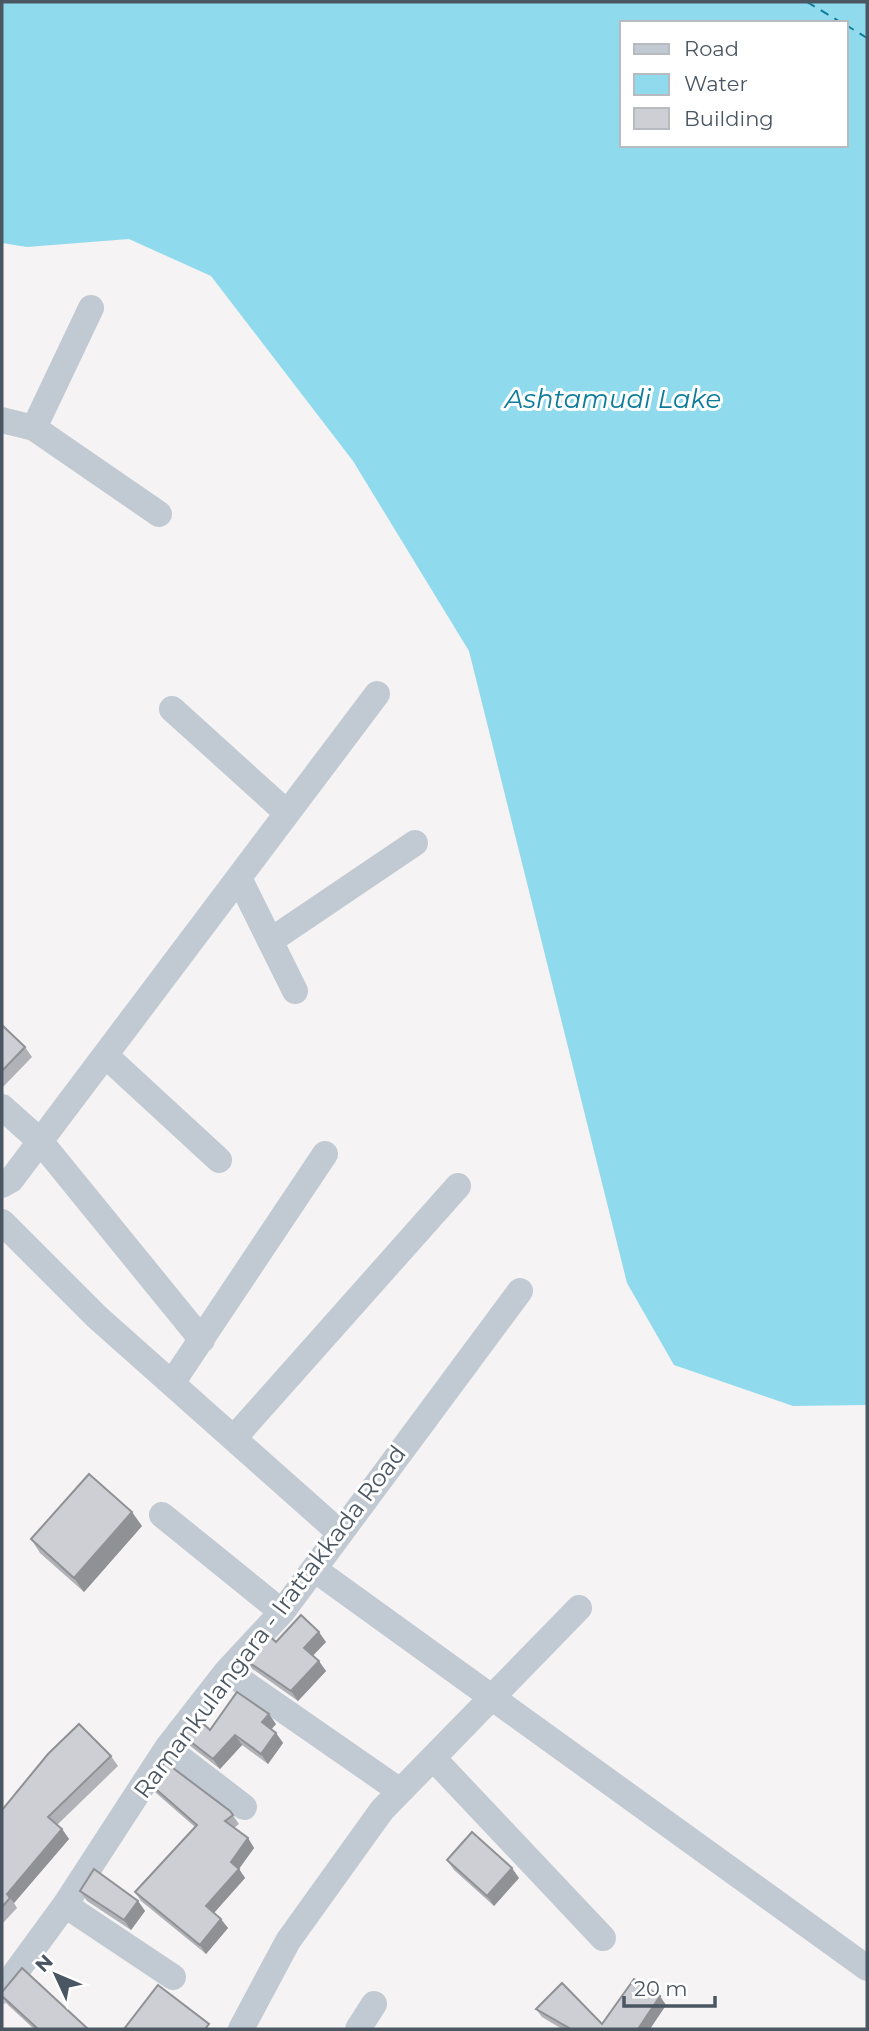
<svg xmlns="http://www.w3.org/2000/svg" width="869" height="2031" font-family="Montserrat,sans-serif">
<style>
.water{fill:#90daee;fill-rule:evenodd}
.lines{fill:none;stroke-linecap:round;stroke-linejoin:round}
.ferry{stroke:#0c7c9b;stroke-width:2;stroke-dasharray:9 7;stroke-linecap:butt}
.street{stroke:#c1cad2;stroke-width:26}
.wall{fill:#b0b2b7}
.shaded-wall{fill:#909195}
.building{fill:#cdcfd5;stroke:#909195;stroke-width:2}
.labels{text-anchor:middle;stroke-width:6;stroke-linejoin:round;paint-order:stroke}
.street-label{font-size:24px;fill:#4a5661;stroke:#fff}
.water-label{font-size:26px;font-style:italic;fill:#0c7c9b;stroke:#fff}
</style>
<rect width="100%" height="100%" fill="#f5f3f3"/>
<path class="water" d="M2,2H867V1405L793,1406L674,1365L627,1283L469,651L353,461L211,276L129,239L27,247L2,243ZM622,23H846V145H622Z"/>
<g class="lines">
<path class="ferry" d="M807,2L842,23
M846,25L867,38"/>
<path class="street" d="M2,420L34,428L159,514
M34,428L91,308
M172,709L287,813
M239,878L295,991
M270,941L415,843
M105,1055L219,1160
M2,1107L40,1141L202,1340
M2,1185L11,1180L377,694
M2,1222L97,1317L340,1533
M172,1383L325,1154
M234,1438L458,1186
M162,1515L282,1612
M314,1569L867,1968
M227,1671L400,1791
M167,1748L244,1807
M433,1758L603,1938
M65,1905L173,1977
M2,1991L65,1905L167,1748L227,1671L282,1612L520,1291
M241,2029L288,1941L382,1810L579,1608
M358,2029L374,2004"/>
</g>
<path class="wall" d="M2,1025L25,1047L32,1057L2,1088Z
M142,1526L84,1592L40,1553L31,1539Z
M276,1642H326L313,1656L326,1671L298,1701L251,1668L244,1659Z
M276,1724L271,1729L276,1733L283,1743L268,1764L242,1745L220,1769L189,1745L182,1735Z
M111,1756L118,1766L57,1825L62,1829L69,1839L14,1903L17,1908L2,1924V1810Z
M150,1784L230,1811L239,1824L234,1828L248,1838L254,1848L239,1869L245,1878L214,1913L228,1928L206,1954L141,1901L135,1892L195,1827L156,1793Z
M447,1860L519,1878L494,1906L454,1870Z
M80,1891L138,1901L145,1911L131,1930L87,1901Z
M2,1992L88,2029H34L8,2005L2,1997Z
M666,2005L650,2029H562L542,2017L536,2009L602,2024Z"/>
<path class="shaded-wall" d="M132,1512L142,1526L84,1592L74,1578Z
M319,1632L326,1642L311,1657L304,1648Z
M319,1661L326,1671L298,1701L291,1691Z
M269,1714L276,1724L269,1732L262,1722Z
M276,1733L283,1743L268,1764L261,1754Z
M235,1735L242,1745L220,1769L213,1759Z
M62,1829L69,1839L14,1903L7,1894Z
M248,1838L254,1848L238,1870L239,1869L245,1878L212,1915L206,1906L231,1862Z
M512,1868L519,1878L494,1906L487,1896Z
M138,1901L145,1911L131,1930L124,1920Z
M221,1919L228,1928L206,1954L200,1945Z
M660,1996L666,2005L650,2029H638Z"/>
<path class="building" d="M2,1025L25,1047L2,1071Z
M89,1474L132,1512L74,1578L31,1539Z
M301,1615L319,1632L304,1648L319,1661L291,1691L244,1659L267,1634L276,1642Z
M237,1692L269,1714L262,1722L276,1733L261,1754L235,1735L213,1759L182,1735L196,1717L210,1730Z
M79,1724L111,1756L48,1817L62,1829L7,1894L10,1898L2,1907V1810L48,1754Z
M165,1762L230,1811L233,1815L225,1821L248,1838L231,1862L239,1869L206,1906L221,1919L200,1945L135,1892L197,1825L150,1784Z
M472,1832L512,1868L487,1896L447,1860Z
M94,1869L138,1901L124,1920L80,1891Z
M22,1968L88,2029H38L2,1996V1992Z
M634,1979L660,1996L638,2029H571L536,2009L562,1983L602,2024Z
M158,1985L209,2024L205,2029H124Z"/>
<g class="labels">
<g class="street-label">
<text transform="translate(270 1622) rotate(-53)" y="8">Ramankulangara - Irattakkada Road</text>
</g>
<g class="water-label">
<text x="613" y="408">Ashtamudi Lake</text>
</g>
</g>
<rect width="869" height="2031" fill="none" stroke="#4a5661" stroke-width="7"/>
<rect x="620" y="21" width="228" height="126" fill="#ffffff" stroke="#b7bbc0" stroke-width="2"/>
<rect x="634" y="44" width="35" height="10" fill="#c1cad2" stroke="#b7bbc0" stroke-width="2"/>
<text x="684" y="56" font-size="21" fill="#4a5661">Road</text>
<rect x="634" y="74" width="35" height="21" fill="#90daee" stroke="#b7bbc0" stroke-width="2"/>
<text x="684" y="91" font-size="21" fill="#4a5661">Water</text>
<rect x="634" y="108" width="35" height="21" fill="#cdcfd5" stroke="#b7bbc0" stroke-width="2"/>
<text x="684" y="126" font-size="21" fill="#4a5661">Building</text>
<g transform="translate(56 1975) rotate(314)" stroke="#ffffff" stroke-width="5" paint-order="stroke">
<path d="M0-5L12 26L0 18L-12 26Z" fill="#4a5661"/>
<text y="-10" font-size="19" font-weight="bold" text-anchor="middle" fill="#4a5661">N</text>
</g>
<path d="M624 1996v10h91v-10" fill="none" stroke="#4a5661" stroke-width="3.5"/>
<text x="634" y="1996" font-size="21" fill="#4a5661" stroke="#ffffff" stroke-width="5" paint-order="stroke">20 m</text>
</svg>
